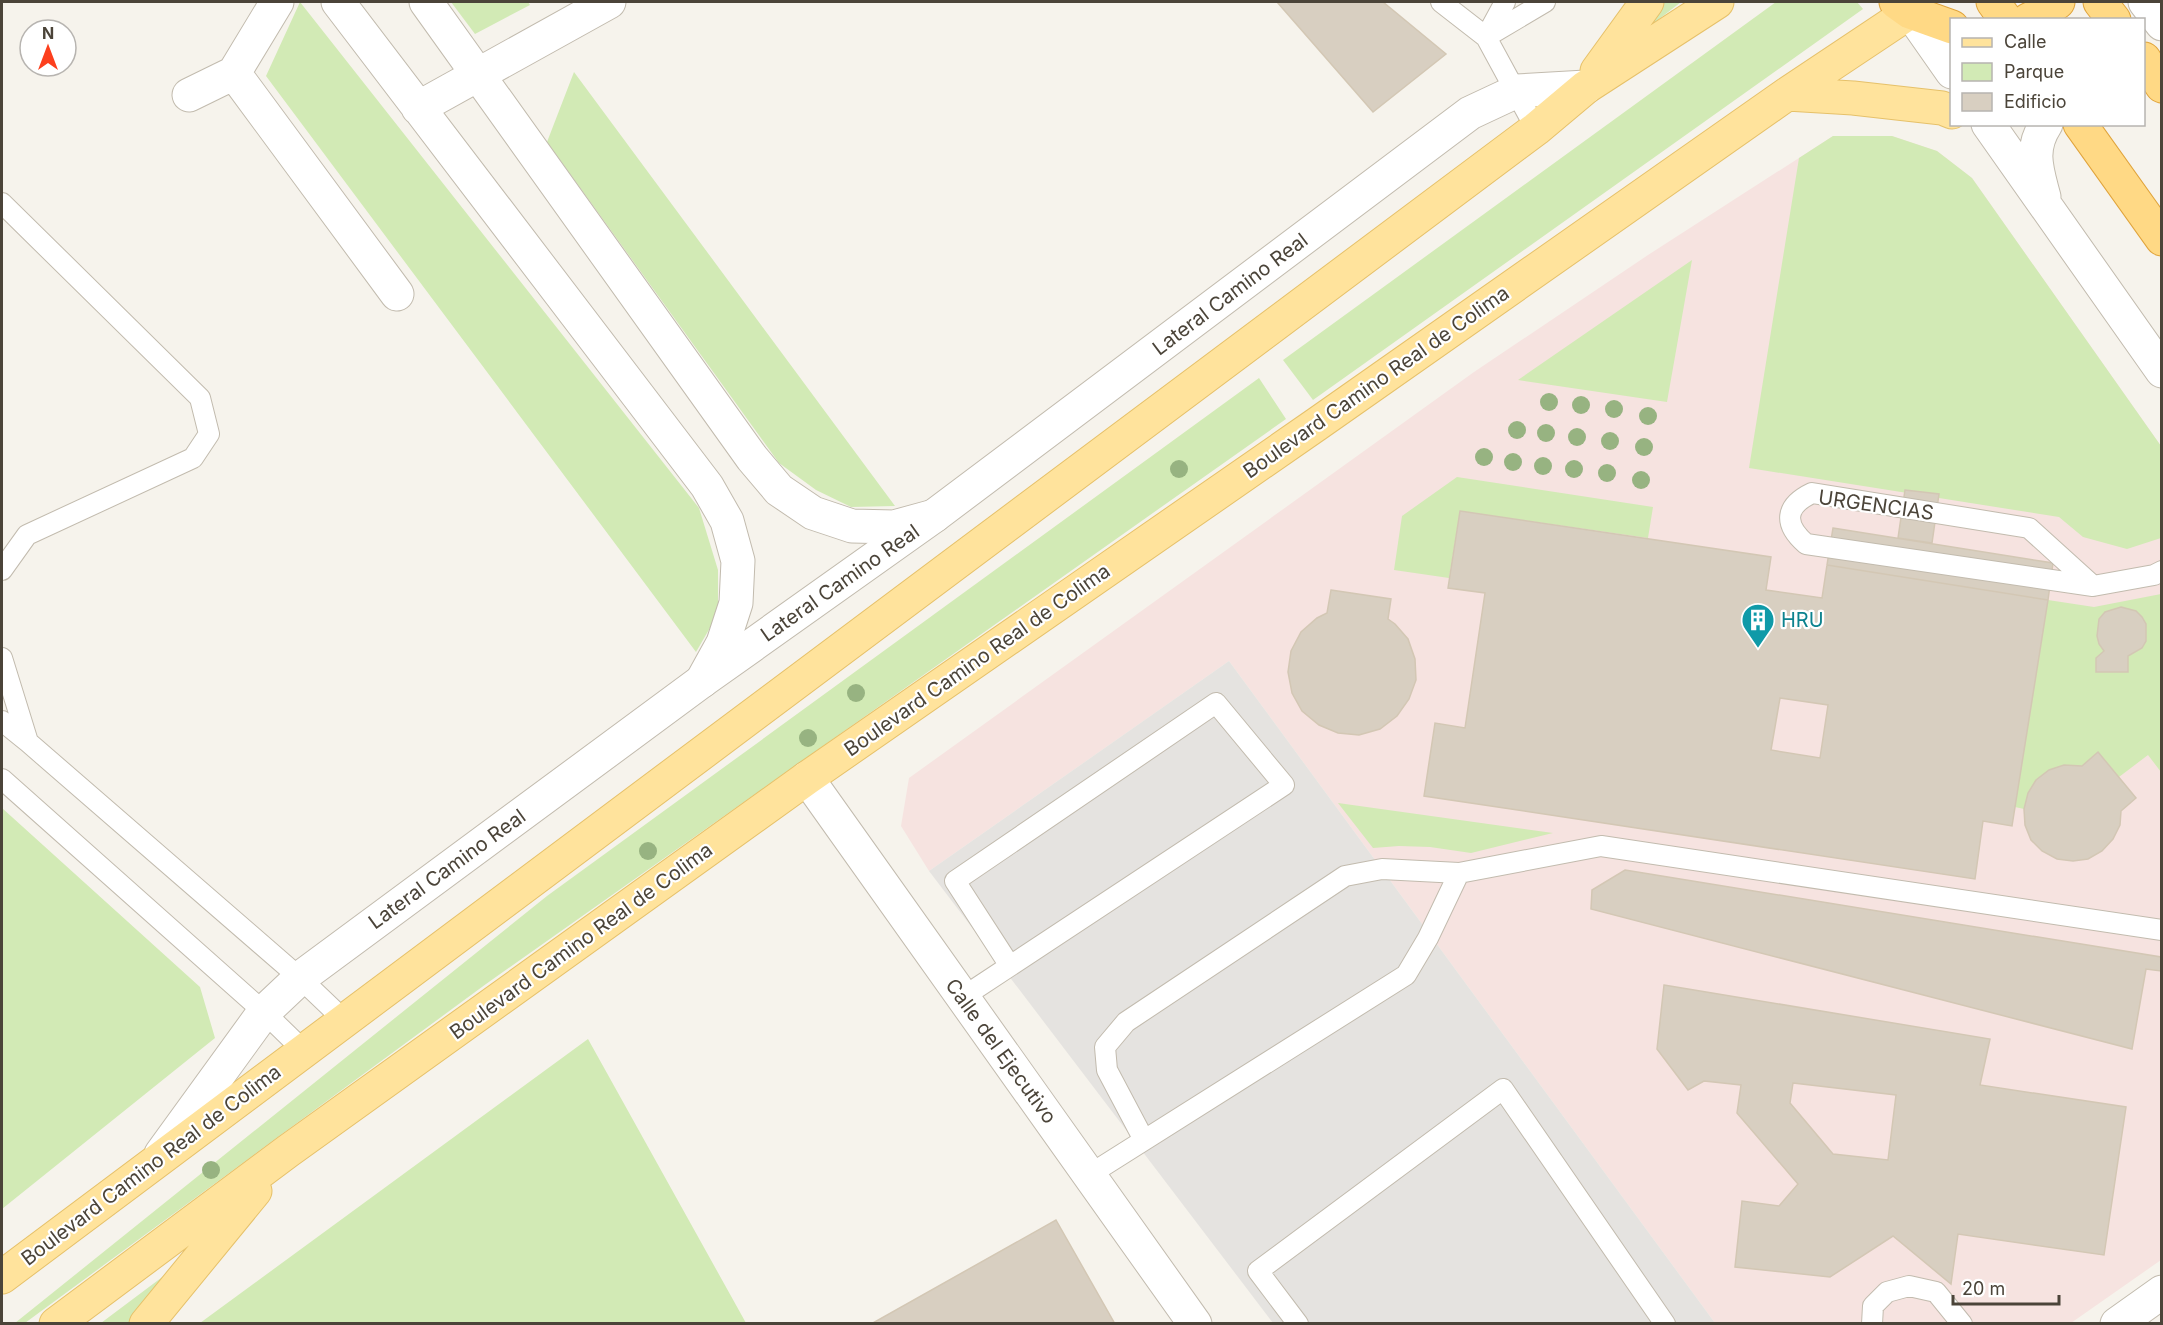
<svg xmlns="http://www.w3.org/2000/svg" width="2163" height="1325" font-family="Inter,sans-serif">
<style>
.medical{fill:#f6e3e0}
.green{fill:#d2eab5}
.parking{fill:#e5e3e0}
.building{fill:#d8cfc1;stroke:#d3c7b4;stroke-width:1.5;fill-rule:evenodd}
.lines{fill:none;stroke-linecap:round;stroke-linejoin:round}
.service-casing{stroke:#c2bbae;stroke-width:22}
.minor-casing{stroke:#c2bbae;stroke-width:35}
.tertiary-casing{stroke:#c2bbae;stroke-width:35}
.primary-casing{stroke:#e6c16a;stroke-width:35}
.trunk-casing{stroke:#e0a43c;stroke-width:35}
.service{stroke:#fff;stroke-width:20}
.minor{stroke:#fff;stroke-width:33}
.tertiary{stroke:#fff;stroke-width:33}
.primary{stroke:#ffe39c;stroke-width:33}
.trunk{stroke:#ffd985;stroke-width:33}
.tree{fill:#97b381}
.labels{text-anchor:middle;stroke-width:4.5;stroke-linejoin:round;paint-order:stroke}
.street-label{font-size:20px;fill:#4b4439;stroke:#fff}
.culture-label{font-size:20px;fill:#0d838f;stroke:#fff;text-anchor:start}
</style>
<rect width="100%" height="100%" fill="#f6f3ec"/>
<path class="medical" d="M1833,136H1892L1937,151L1972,178L2161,446V1260L2071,1323H1715L1229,661L929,871L901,826L909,778L1474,372L1648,255Z"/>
<path class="green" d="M300,2L699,508L718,570V614L696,652L266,76Z
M451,2H528L530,5L475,34Z
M1665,2H1681L1645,30Z
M1776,2H1857L1863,9L1313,400L1283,360Z
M574,72L895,506L851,507L816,490L779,463L547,142Z
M1833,136H1892L1937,151L1972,178L2161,446V538L2127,549L2083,537L2059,517L1749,468L1799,158Z
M1692,260L1667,402L1518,380Z
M1259,378L1286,419L486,984L25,1323H15L547,896Z
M1457,477L1653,507L1648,538L1460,511L1449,578L1394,570L1402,516Z
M2161,594V772L2148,755L2119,777L2098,752L2082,766C2051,765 2031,779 2024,809L2015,807L2048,600L2094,607Z
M1338,803L1553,833L1471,853L1430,847L1399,846L1373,848Z
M2,808L200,987L215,1038L2,1209Z
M588,1039L746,1323H200Z
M185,1260L135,1323H101Z"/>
<path class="parking" d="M1229,661L1715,1323H1273L929,871Z"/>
<path class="building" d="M1277,2H1383L1446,54L1373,112Z
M1905,490L1939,494L1932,543L1898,538Z
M1460,511L1771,557L1766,590L1822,598L1827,565L2048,600L2012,826L1983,821L1975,879L1424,796L1435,723L1465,728L1485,593L1448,588ZM1780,698L1828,705L1820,758L1771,750Z
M1833,528L2053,563L2048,600L1827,565Z
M1331,590L1391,599L1388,619L1395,624L1408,639L1415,659L1416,680L1409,699L1397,716L1380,729L1359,735L1338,733L1319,725L1302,711L1292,693L1288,672L1291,651L1301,632L1317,618L1327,613Z
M2121,607L2136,611L2142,617L2146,624V641L2142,648L2128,656V672H2096V658L2104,651L2099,644L2097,636L2099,619L2105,612Z
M2098,752L2136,798L2121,811L2120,825L2113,839L2102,851L2088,859L2073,861L2057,859L2042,851L2031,840L2025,825L2024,809L2028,793L2036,780L2049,770L2064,765L2082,766Z
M1625,870L2161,957V971L2146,969L2132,1049L1591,909L1592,890Z
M1664,985L1990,1039L1980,1085L2126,1107L2104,1255L1958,1234L1951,1284L1893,1236L1830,1277L1735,1267L1742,1201L1779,1206L1798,1184L1737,1113L1741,1085L1704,1081L1688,1090L1657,1049ZM1793,1083L1896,1095L1888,1160L1833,1154L1790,1103Z
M1056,1220L1115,1324H871Z"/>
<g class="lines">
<g class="service-casing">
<path id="service" d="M1441,2L1486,37L1545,2
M1505,2L1486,37L1536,129
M2,203L200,398L209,434L193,458L27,535L2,570
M2093,586L2029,528L1812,493C1785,506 1783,524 1806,544L2093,586L2154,575L2162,571
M2,658L28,742L300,978L345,1021
M2,721L28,742
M2,779L264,1012L304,1051
M963,997L1284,785L1216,703L955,881L1010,966
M1144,1140L1107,1070L1105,1047L1126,1022L1345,876L1382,869L1459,873L1601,846L2162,930
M1089,1175L1406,975L1428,938L1459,873
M1298,1324L1258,1271L1503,1089L1665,1324
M1872,1324L1873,1306L1887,1292L1909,1286L1936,1292L1962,1324"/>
</g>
<g class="minor-casing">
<path id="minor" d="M277,2L234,73L397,294
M338,2L707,486L727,521L738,561L736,603L723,643L702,681
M426,2L752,458L779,490L813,513L852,526L894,527L934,516
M189,95L234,73
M418,108L609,2"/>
</g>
<g class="tertiary-casing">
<path id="tertiary" d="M2145,2L2162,24
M1910,12L1952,72
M1988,124L2162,371
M2044,197C2037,170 2029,150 2046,124
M807,778L1195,1324
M161,1154L264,1012L300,978L702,681L934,516L1470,113L1517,91L1586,87
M2117,1324L2162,1292"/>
</g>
<g class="primary-casing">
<path id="primary" d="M1597,71L1647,2
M1787,94L1853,98L1942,108L1952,112
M2,1277L1536,129L1586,87L1717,2
M56,1324L288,1151L807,778L1317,424L1787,94L1910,12
M146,1324L255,1191"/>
</g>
<g class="trunk-casing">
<path id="trunk" d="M1896,2L1910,12L1952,27
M1993,2L2006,20
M2100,2L2114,20
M2028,20L2044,12L2058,2
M2144,59L2162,86
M2080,124L2162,239"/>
</g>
<use href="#service" class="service"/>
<use href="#minor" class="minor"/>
<use href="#tertiary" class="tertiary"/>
<use href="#primary" class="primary"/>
<use href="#trunk" class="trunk"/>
</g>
<g class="tree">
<circle cx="1549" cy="402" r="9"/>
<circle cx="1581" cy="405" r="9"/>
<circle cx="1614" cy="409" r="9"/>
<circle cx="1648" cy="416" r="9"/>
<circle cx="1517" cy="430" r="9"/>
<circle cx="1546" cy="433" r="9"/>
<circle cx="1577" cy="437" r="9"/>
<circle cx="1610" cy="441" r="9"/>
<circle cx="1644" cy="447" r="9"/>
<circle cx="1484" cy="457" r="9"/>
<circle cx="1513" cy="462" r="9"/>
<circle cx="1543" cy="466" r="9"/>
<circle cx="1179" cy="469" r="9"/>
<circle cx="1574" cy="469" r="9"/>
<circle cx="1607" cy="473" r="9"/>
<circle cx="1641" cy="480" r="9"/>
<circle cx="856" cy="693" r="9"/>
<circle cx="808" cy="738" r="9"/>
<circle cx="648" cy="851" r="9"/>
<circle cx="211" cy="1170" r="9"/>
</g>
<defs>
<g id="building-pin" transform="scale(1.725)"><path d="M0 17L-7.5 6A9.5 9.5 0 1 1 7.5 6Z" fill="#0f9aa8" stroke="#fff"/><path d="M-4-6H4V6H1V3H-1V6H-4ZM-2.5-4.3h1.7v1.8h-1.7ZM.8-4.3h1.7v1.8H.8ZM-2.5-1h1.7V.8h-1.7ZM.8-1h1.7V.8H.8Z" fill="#fff"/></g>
</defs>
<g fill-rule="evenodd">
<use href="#building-pin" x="1758" y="620"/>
</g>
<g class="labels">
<g class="street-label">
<text transform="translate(1230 294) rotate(-37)" y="7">Lateral Camino Real</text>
<text transform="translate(1376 382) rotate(-35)" y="7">Boulevard Camino Real de Colima</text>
<text transform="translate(1876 505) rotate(8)" y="7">URGENCIAS</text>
<text transform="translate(840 583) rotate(-35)" y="7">Lateral Camino Real</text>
<text transform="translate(977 660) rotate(-35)" y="7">Boulevard Camino Real de Colima</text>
<text transform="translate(447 869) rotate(-36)" y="7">Lateral Camino Real</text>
<text transform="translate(581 941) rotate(-36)" y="7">Boulevard Camino Real de Colima</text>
<text transform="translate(1001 1051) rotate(54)" y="7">Calle del Ejecutivo</text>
<text transform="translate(151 1165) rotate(-37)" y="7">Boulevard Camino Real de Colima</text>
</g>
<g class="culture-label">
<text x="1781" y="627">HRU</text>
</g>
</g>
<rect width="2163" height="1325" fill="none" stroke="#4b4439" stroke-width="6"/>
<rect x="1950" y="18" width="195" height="108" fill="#ffffff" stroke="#b7b4b0" stroke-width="1.5"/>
<rect x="1962" y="38" width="30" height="9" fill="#ffe39c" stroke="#b7b4b0" stroke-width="1.5"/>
<text x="2004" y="48" font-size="18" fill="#4b4439">Calle</text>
<rect x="1962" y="63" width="30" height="18" fill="#d2eab5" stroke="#b7b4b0" stroke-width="1.5"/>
<text x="2004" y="78" font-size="18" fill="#4b4439">Parque</text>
<rect x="1962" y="93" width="30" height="18" fill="#d8cfc1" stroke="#b7b4b0" stroke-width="1.5"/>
<text x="2004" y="108" font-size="18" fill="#4b4439">Edificio</text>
<g transform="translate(48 48)"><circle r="28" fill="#ffffff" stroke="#b7b4b0" stroke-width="1.5"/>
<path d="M0-4.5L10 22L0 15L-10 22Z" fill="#fc3f1d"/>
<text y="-9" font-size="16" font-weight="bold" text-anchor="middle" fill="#4b4439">N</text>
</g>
<path d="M1953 1295v9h106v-9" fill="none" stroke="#4b4439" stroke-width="3"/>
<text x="1962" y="1295" font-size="18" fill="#4b4439" stroke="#ffffff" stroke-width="4.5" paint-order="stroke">20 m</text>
</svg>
